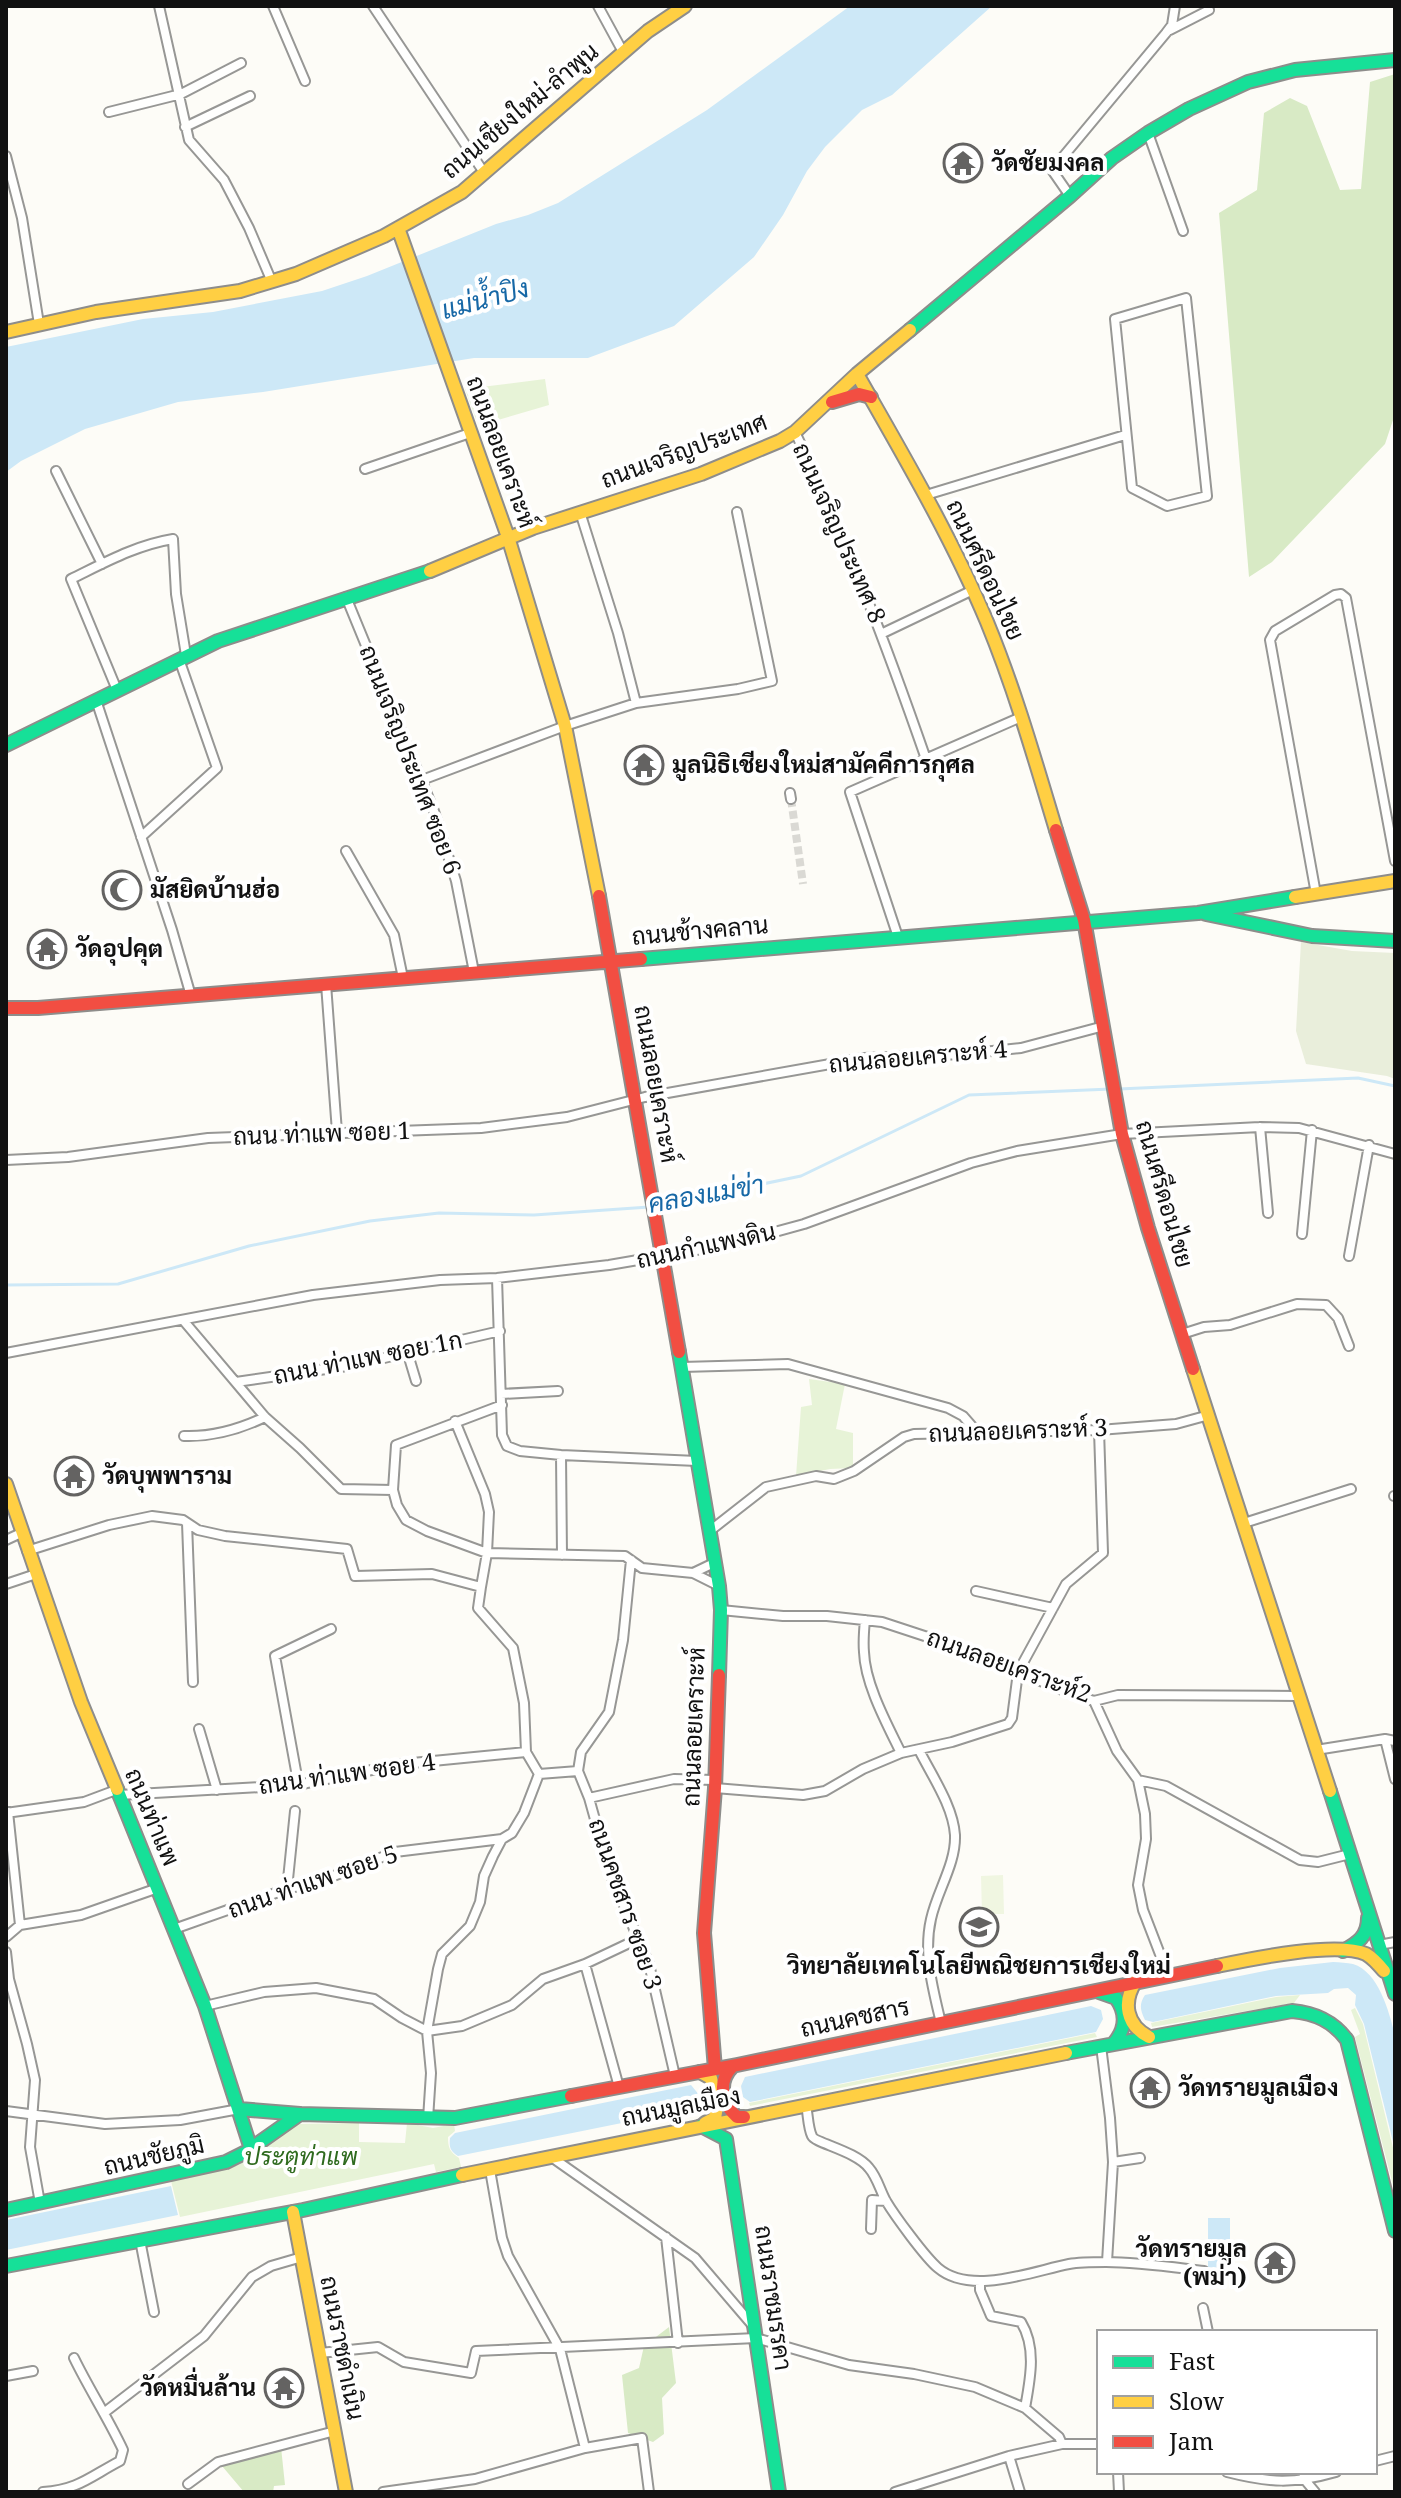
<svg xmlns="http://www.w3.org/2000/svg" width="1401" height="2498" font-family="'Noto Serif',Sarabun,serif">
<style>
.green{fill:#e7f3d7}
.forest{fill:#d8eac5}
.cemetery{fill:#e9eedb}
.pitch{fill:#f0f6e1}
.water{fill:#cde8f7}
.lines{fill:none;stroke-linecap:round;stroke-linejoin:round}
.stream{stroke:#cde8f7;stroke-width:3}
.street-tunnel{stroke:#dad9d4;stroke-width:8;stroke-dasharray:8 4;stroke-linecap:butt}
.street-casing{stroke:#979795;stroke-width:12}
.fast-casing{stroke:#8e8d8b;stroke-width:16}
.slow-casing{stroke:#8e8d8b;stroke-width:16}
.jam-casing{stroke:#8e8d8b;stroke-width:16}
.street{stroke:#fffffe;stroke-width:8}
.fast{stroke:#16e098;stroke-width:12}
.slow{stroke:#ffcf43;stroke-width:12}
.jam{stroke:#f24e42;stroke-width:12}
.labels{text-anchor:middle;stroke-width:8;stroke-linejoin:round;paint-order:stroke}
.street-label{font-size:24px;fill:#111;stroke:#fff}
.poi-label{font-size:24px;font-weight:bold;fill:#111;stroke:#fff;text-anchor:start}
.park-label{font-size:24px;font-style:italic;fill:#2f6b1f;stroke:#fff}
.water-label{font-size:26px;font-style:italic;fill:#1768a6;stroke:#fff}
</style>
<rect width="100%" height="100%" fill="#fdfcf7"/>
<path class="green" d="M545,379L549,405L498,420L495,413L476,419L465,389Z
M809,1379L845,1384L836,1429L853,1433V1468L830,1469L796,1476L801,1407L812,1405Z
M1300,1995L1294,2003L1152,2027L1151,2023L1276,1997Z
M1355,2008L1363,2024L1395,2156V2193L1355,2037L1360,2034L1351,2010Z
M1095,2033L1097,2037L750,2106L749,2103Z
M359,2123V2142L405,2143L407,2123L433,2128L454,2124L455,2131L448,2137C448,2148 450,2152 459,2158L461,2167L436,2172L434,2164L180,2217L171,2181L239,2165L285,2128L297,2124Z"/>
<path class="forest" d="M1395,74V414L1385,444L1272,562L1249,577L1219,213L1257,190L1264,113L1290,98L1307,106L1340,190L1361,189L1370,82Z
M669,2327L676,2383L662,2398L664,2434L653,2442L628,2433L622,2375L639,2368L644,2346Z
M281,2447L285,2485L274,2486L273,2492H244L222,2466Z"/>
<path class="cemetery" d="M1301,942L1352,951L1395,953V1079L1387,1076L1306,1064L1296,1031Z"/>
<path class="pitch" d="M1003,1875L1004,1914H982L981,1876Z"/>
<path class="water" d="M850,6H992L892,95L862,110L825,147L807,171L783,215L754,257L674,326L588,358H474L263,392L178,402L85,429L21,461L6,472V347L143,319L213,312L322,291L367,276L496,224L528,215L558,203L707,110Z
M1333,1962C1340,1962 1347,1963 1353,1964C1379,1972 1389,2012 1395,2035V2150L1364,2024L1355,2005L1356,1995L1348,1988L1334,1989L1328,1993L1276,1996L1153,2022L1145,2020C1140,2010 1139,2004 1145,1995L1280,1968Z
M1091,2006L1101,2010L1103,2019L1096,2032L750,2102L743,2097L741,2086L745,2077Z
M691,2085L700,2096L696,2108L458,2156C450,2151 449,2147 450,2138L455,2133Z
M171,2186L178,2215L6,2250V2220Z
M1208,2218H1230V2268H1208Z"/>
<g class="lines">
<path class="stream" d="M1119,1089L1358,1078L1395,1086
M657,1206L801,1176L969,1095L1111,1089
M6,1285L118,1284L249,1246L370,1221L439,1213L534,1215L649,1207"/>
<path class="street-tunnel" d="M791,799L803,884"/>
<g class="street-casing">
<path id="street" d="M159,6L189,140L224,180L249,228L272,282
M273,6L305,81
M373,6L485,174
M598,6L623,52
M1170,30L1209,10
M109,112L181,94L241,63
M185,127L250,96
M1148,133L1183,231
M6,156L22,218L39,324
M1070,196L1052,170L1166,33L1172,25L1175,6
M1186,298L1207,496L1167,506L1132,488L1115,319Z
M795,432C846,538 887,647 926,759
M365,469L470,433
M56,471L102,564
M926,495L1125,435
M580,512L618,633L636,703
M346,597L434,811L456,881L474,972
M883,633L973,590
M117,690L71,579C104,563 136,545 173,539L176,594L186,655
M96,700L172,930L191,996
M422,780L565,726L636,703L738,689L772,681L737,512
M790,793L791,799
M141,837L217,768L179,659
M346,851L394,935L403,978
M1316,894L1270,640L1275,631L1335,595L1341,594L1346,598L1395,861
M898,937L850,792L1021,717
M326,984L337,1132
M1260,1127L1268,1213
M6,1160L68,1157L208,1138L481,1128L567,1117L645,1097L864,1058L964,1054L1021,1048L1104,1026
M1302,1234L1312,1130
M1349,1256L1369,1145
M497,1278L502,1435L507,1446L520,1451L561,1455L697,1461
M183,1320L265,1417L300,1448L341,1489L393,1490
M1182,1334L1204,1327L1230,1325L1297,1304L1326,1305L1338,1318L1349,1346
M407,1351L416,1381
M6,1353L313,1295L440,1280L497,1278L609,1265L731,1244L804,1224L971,1163L1017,1151L1122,1134L1260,1127L1299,1128L1395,1154
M682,1367L788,1364L948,1408L963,1416L977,1432
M236,1382L354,1365L500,1331
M501,1394L558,1391
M502,1405L396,1445L393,1490L397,1505L406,1520L427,1531L487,1553L625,1556L642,1568L693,1573L719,1586
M455,1421L485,1494L489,1512L487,1553L481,1587
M184,1436C212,1437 240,1429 265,1417
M561,1455L562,1555
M1394,1496H1395
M187,1523L193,1682
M1244,1523L1351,1489
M711,1530L766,1487L816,1476L834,1479L854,1471L904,1437L914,1434L1099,1430L1176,1424L1209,1415
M6,1540L21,1533
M27,1551L109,1525L152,1516L183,1520L198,1530L225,1536L347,1549L355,1576L432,1574L481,1587L478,1608L513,1648L524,1703L526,1752L539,1774
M693,1573L716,1562
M6,1584L36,1574
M976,1591L1053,1608
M721,1610L783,1616H827L882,1622L958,1647L1072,1694L1094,1701L1118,1695L1299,1696
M865,1620C864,1630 863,1641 864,1652C865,1684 887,1724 901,1753
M1094,1701L1117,1751L1138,1780L1145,1814L1146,1839L1138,1885L1143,1910L1168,1975
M199,1729L217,1790
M1385,1739L1395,1779
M919,1750C932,1776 953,1806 955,1835C956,1864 937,1891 931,1919C923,1954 933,1989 941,2023
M1316,1750L1385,1739L1395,1741
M578,1771L581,1752L609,1712L623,1640L631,1560
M539,1774L578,1771L589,1798L610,1873L649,1964L675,2076
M1138,1780L1166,1786L1300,1860L1318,1862L1350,1854
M297,1785L296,1771L275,1656L331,1629
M715,1788L803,1795L825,1791L863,1769L901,1753L952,1742L1008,1724L1012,1718L1018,1672L1066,1584L1103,1553L1099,1430
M119,1795L297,1785L402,1764L526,1752
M589,1798L674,1779L715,1780
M8,1812L20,1925
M6,1813L84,1802L116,1790
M287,1889L295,1811
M174,1929L287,1889L326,1879L395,1852L502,1839
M6,1937L20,1925L81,1915L158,1888
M1379,1945L1395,1942
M6,1952L9,1979L27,2044L35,2080L30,2147L40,2203
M585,1964L619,2087
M205,2006L264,1992L316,1988L374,1999L402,2018L427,2031L462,2026L512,2005L543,1979L585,1964L640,1938
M1101,2046L1110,2118L1113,2162L1107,2262
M806,2105C808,2114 808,2128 812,2136C815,2143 856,2151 869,2168C877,2177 880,2190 886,2201C895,2216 925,2257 938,2268C971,2296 1033,2271 1069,2264C1080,2262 1094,2262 1106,2262C1138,2262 1171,2267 1204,2271
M6,2111L105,2124L180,2120L239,2109
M428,2119L431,2073L427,2031L438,1969L442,1954L470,1926L480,1902L484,1876L493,1856L502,1839L512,1833L524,1813L539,1774
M550,2156L695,2258L754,2327
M1113,2162L1140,2158
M490,2170L502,2238L508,2256L560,2349L585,2448
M871,2229L872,2200L886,2201
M666,2237L678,2343
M140,2240L154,2312
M980,2282V2290L991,2316L1021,2322C1037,2348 1030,2380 1025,2408
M1203,2308L1208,2332
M320,2353L378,2347L404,2362L471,2373L476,2351L756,2338L849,2365L914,2374L975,2387L1025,2408L1059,2437L1062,2444
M6,2376L33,2371
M105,2412L204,2336L252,2277L271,2266L302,2257
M1009,2456L1020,2492
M1375,2461L1395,2456
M1118,2472L1119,2492
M1227,2472C1270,2483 1294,2484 1336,2472
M1303,2472L1305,2480L1315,2492
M188,2484L218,2462L335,2431
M43,2492C78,2490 91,2476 120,2461L123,2450C108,2418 89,2389 74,2358
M383,2492L475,2479L585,2448L642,2438L649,2492
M895,2492L1009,2456L1062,2444H1099"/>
</g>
<g class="fast-casing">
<path id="fast" d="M910,330L1070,196L1112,158L1148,133L1189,109L1248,82L1295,70L1395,60
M6,745L218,641L430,571
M1206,914L1312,936L1395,941
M641,959L1198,913L1295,897
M679,1352L719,1586L721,1610L719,1675
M117,1789L205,2006L251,2149
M1330,1791L1395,1994
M1343,1951C1358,1943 1368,1936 1368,1918
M1099,1992L1116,1998C1127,2013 1126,2029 1114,2043
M1066,2053L1292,2011C1315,2013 1333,2021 1347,2040L1395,2231
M239,2109L300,2114L455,2118L571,2096
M701,2126L726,2139L779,2492
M6,2210L226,2162L246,2152L300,2114
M6,2266L303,2210L462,2175"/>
</g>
<g class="slow-casing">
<path id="slow" d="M398,228L508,537L565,726L599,896
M6,332L96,312L240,291L296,274L384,236L462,192L648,31L685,6
M857,374C903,455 951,536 987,622C1015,690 1035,760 1056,830
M430,571L533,528L701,474L780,441L795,432L857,374L910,330
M1295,897L1395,881
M1193,1369L1330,1791
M6,1484L81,1702L117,1789
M1217,1966C1251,1959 1336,1941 1366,1954C1373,1958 1379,1965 1384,1971
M1136,1981C1122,2002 1126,2025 1149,2037
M700,2072L711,2078L717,2107L715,2118L705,2123
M462,2175L1066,2053
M293,2212L346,2492"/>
</g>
<g class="jam-casing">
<path id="jam" d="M832,402L859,394L871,397
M1056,830L1084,920L1122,1134L1148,1228L1193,1369
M599,896L679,1352
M6,1008H38L641,959
M732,2067C717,2082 722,2104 737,2117H744
M715,2069L704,1933L715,1788L719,1675
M571,2096L737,2065L1217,1966"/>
</g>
<use href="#street" class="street"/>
<use href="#fast" class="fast"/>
<use href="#slow" class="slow"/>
<use href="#jam" class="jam"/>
</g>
<defs>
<g id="temple-ring" transform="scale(2)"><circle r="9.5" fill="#fff" stroke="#646362" stroke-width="1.5"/><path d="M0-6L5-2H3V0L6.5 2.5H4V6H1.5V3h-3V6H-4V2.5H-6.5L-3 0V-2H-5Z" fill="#646362"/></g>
<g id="mosque-ring" transform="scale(2)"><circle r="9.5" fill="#fff" stroke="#646362" stroke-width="1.5"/><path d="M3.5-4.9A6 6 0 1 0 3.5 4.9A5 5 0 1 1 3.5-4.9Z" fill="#646362"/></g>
<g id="university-ring" transform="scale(2)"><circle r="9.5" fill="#fff" stroke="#646362" stroke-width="1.5"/><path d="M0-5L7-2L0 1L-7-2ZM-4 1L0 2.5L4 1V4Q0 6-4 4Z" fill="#646362"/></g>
</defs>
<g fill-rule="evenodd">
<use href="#temple-ring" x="963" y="163"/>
<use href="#temple-ring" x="644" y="765"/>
<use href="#mosque-ring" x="122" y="890"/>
<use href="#temple-ring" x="47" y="949"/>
<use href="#temple-ring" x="74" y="1476"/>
<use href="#university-ring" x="979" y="1927"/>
<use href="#temple-ring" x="1150" y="2088"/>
<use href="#temple-ring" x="1275" y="2263"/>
<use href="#temple-ring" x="284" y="2388"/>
</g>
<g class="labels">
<g class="street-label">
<text transform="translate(520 111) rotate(-40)" y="8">ถนนเชียงใหม่-ลำพูน</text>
<text transform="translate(684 451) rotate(-20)" y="8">ถนนเจริญประเทศ</text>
<text transform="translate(501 452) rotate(70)" y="8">ถนนลอยเคราะห์</text>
<text transform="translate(839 533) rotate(66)" y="8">ถนนเจริญประเทศ 8</text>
<text transform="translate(985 570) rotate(65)" y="8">ถนนศรีดอนไชย</text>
<text transform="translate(410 760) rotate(69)" y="8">ถนนเจริญประเทศ ซอย 6</text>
<text transform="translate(700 931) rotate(-5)" y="8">ถนนช้างคลาน</text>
<text transform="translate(918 1057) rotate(-5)" y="8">ถนนลอยเคราะห์ 4</text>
<text transform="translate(656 1084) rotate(80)" y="8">ถนนลอยเคราะห์</text>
<text transform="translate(322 1134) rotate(-2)" y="8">ถนน ท่าแพ ซอย 1</text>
<text transform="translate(1164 1194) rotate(74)" y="8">ถนนศรีดอนไชย</text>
<text transform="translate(706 1246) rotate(-12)" y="8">ถนนกำแพงดิน</text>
<text transform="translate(368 1358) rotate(-11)" y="8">ถนน ท่าแพ ซอย 1ก</text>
<text transform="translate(1018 1431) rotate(-2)" y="8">ถนนลอยเคราะห์ 3</text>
<text transform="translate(1009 1666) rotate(20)" y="8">ถนนลอยเคราะห์2</text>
<text transform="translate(694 1727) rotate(-88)" y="8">ถนนลอยเคราะห์</text>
<text transform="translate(347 1774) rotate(-8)" y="8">ถนน ท่าแพ ซอย 4</text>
<text transform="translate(152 1817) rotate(67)" y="8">ถนนท่าแพ</text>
<text transform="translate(313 1882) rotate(-19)" y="8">ถนน ท่าแพ ซอย 5</text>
<text transform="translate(625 1904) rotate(71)" y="8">ถนนคชสาร ซอย 3</text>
<text transform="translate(855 2018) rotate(-12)" y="8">ถนนคชสาร</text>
<text transform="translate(681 2107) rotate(-11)" y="8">ถนนมูลเมือง</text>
<text transform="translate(154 2156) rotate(-13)" y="8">ถนนชัยภูมิ</text>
<text transform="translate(773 2298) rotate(82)" y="8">ถนนราชมรรคา</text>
<text transform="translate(342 2348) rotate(79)" y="8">ถนนราชดำเนิน</text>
</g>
<g class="poi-label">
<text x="991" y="171">วัดชัยมงคล</text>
<text x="672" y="773">มูลนิธิเชียงใหม่สามัคคีการกุศล</text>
<text x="150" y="898">มัสยิดบ้านฮ่อ</text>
<text x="75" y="957">วัดอุปคุต</text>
<text x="102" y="1484">วัดบุพพาราม</text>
<text x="979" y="1974" text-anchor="middle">วิทยาลัยเทคโนโลยีพณิชยการเชียงใหม่</text>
<text x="1178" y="2096">วัดทรายมูลเมือง</text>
<text x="1247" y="2257" text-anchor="end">วัดทรายมูล<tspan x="1247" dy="28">(พม่า)</tspan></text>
<text x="256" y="2396" text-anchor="end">วัดหมื่นล้าน</text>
</g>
<g class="park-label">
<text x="301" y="2165">ประตูท่าแพ</text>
</g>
<g class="water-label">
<text transform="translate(485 299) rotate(-15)" y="9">แม่น้ำปิง</text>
<text transform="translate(706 1194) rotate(-10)" y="9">คลองแม่ข่า</text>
</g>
</g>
<rect width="1401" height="2498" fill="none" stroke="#111111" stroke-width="16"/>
<rect x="1097" y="2330" width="280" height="144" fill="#ffffff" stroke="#a0a0a0" stroke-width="2"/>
<rect x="1113" y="2356" width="40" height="12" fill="#16e098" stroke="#a0a0a0" stroke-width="2"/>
<text x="1169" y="2370" font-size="24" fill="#111111">Fast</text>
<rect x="1113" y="2396" width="40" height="12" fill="#ffcf43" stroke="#a0a0a0" stroke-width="2"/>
<text x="1169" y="2410" font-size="24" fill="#111111">Slow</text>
<rect x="1113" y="2436" width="40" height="12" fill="#f24e42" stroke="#a0a0a0" stroke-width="2"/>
<text x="1169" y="2450" font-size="24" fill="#111111">Jam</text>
</svg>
